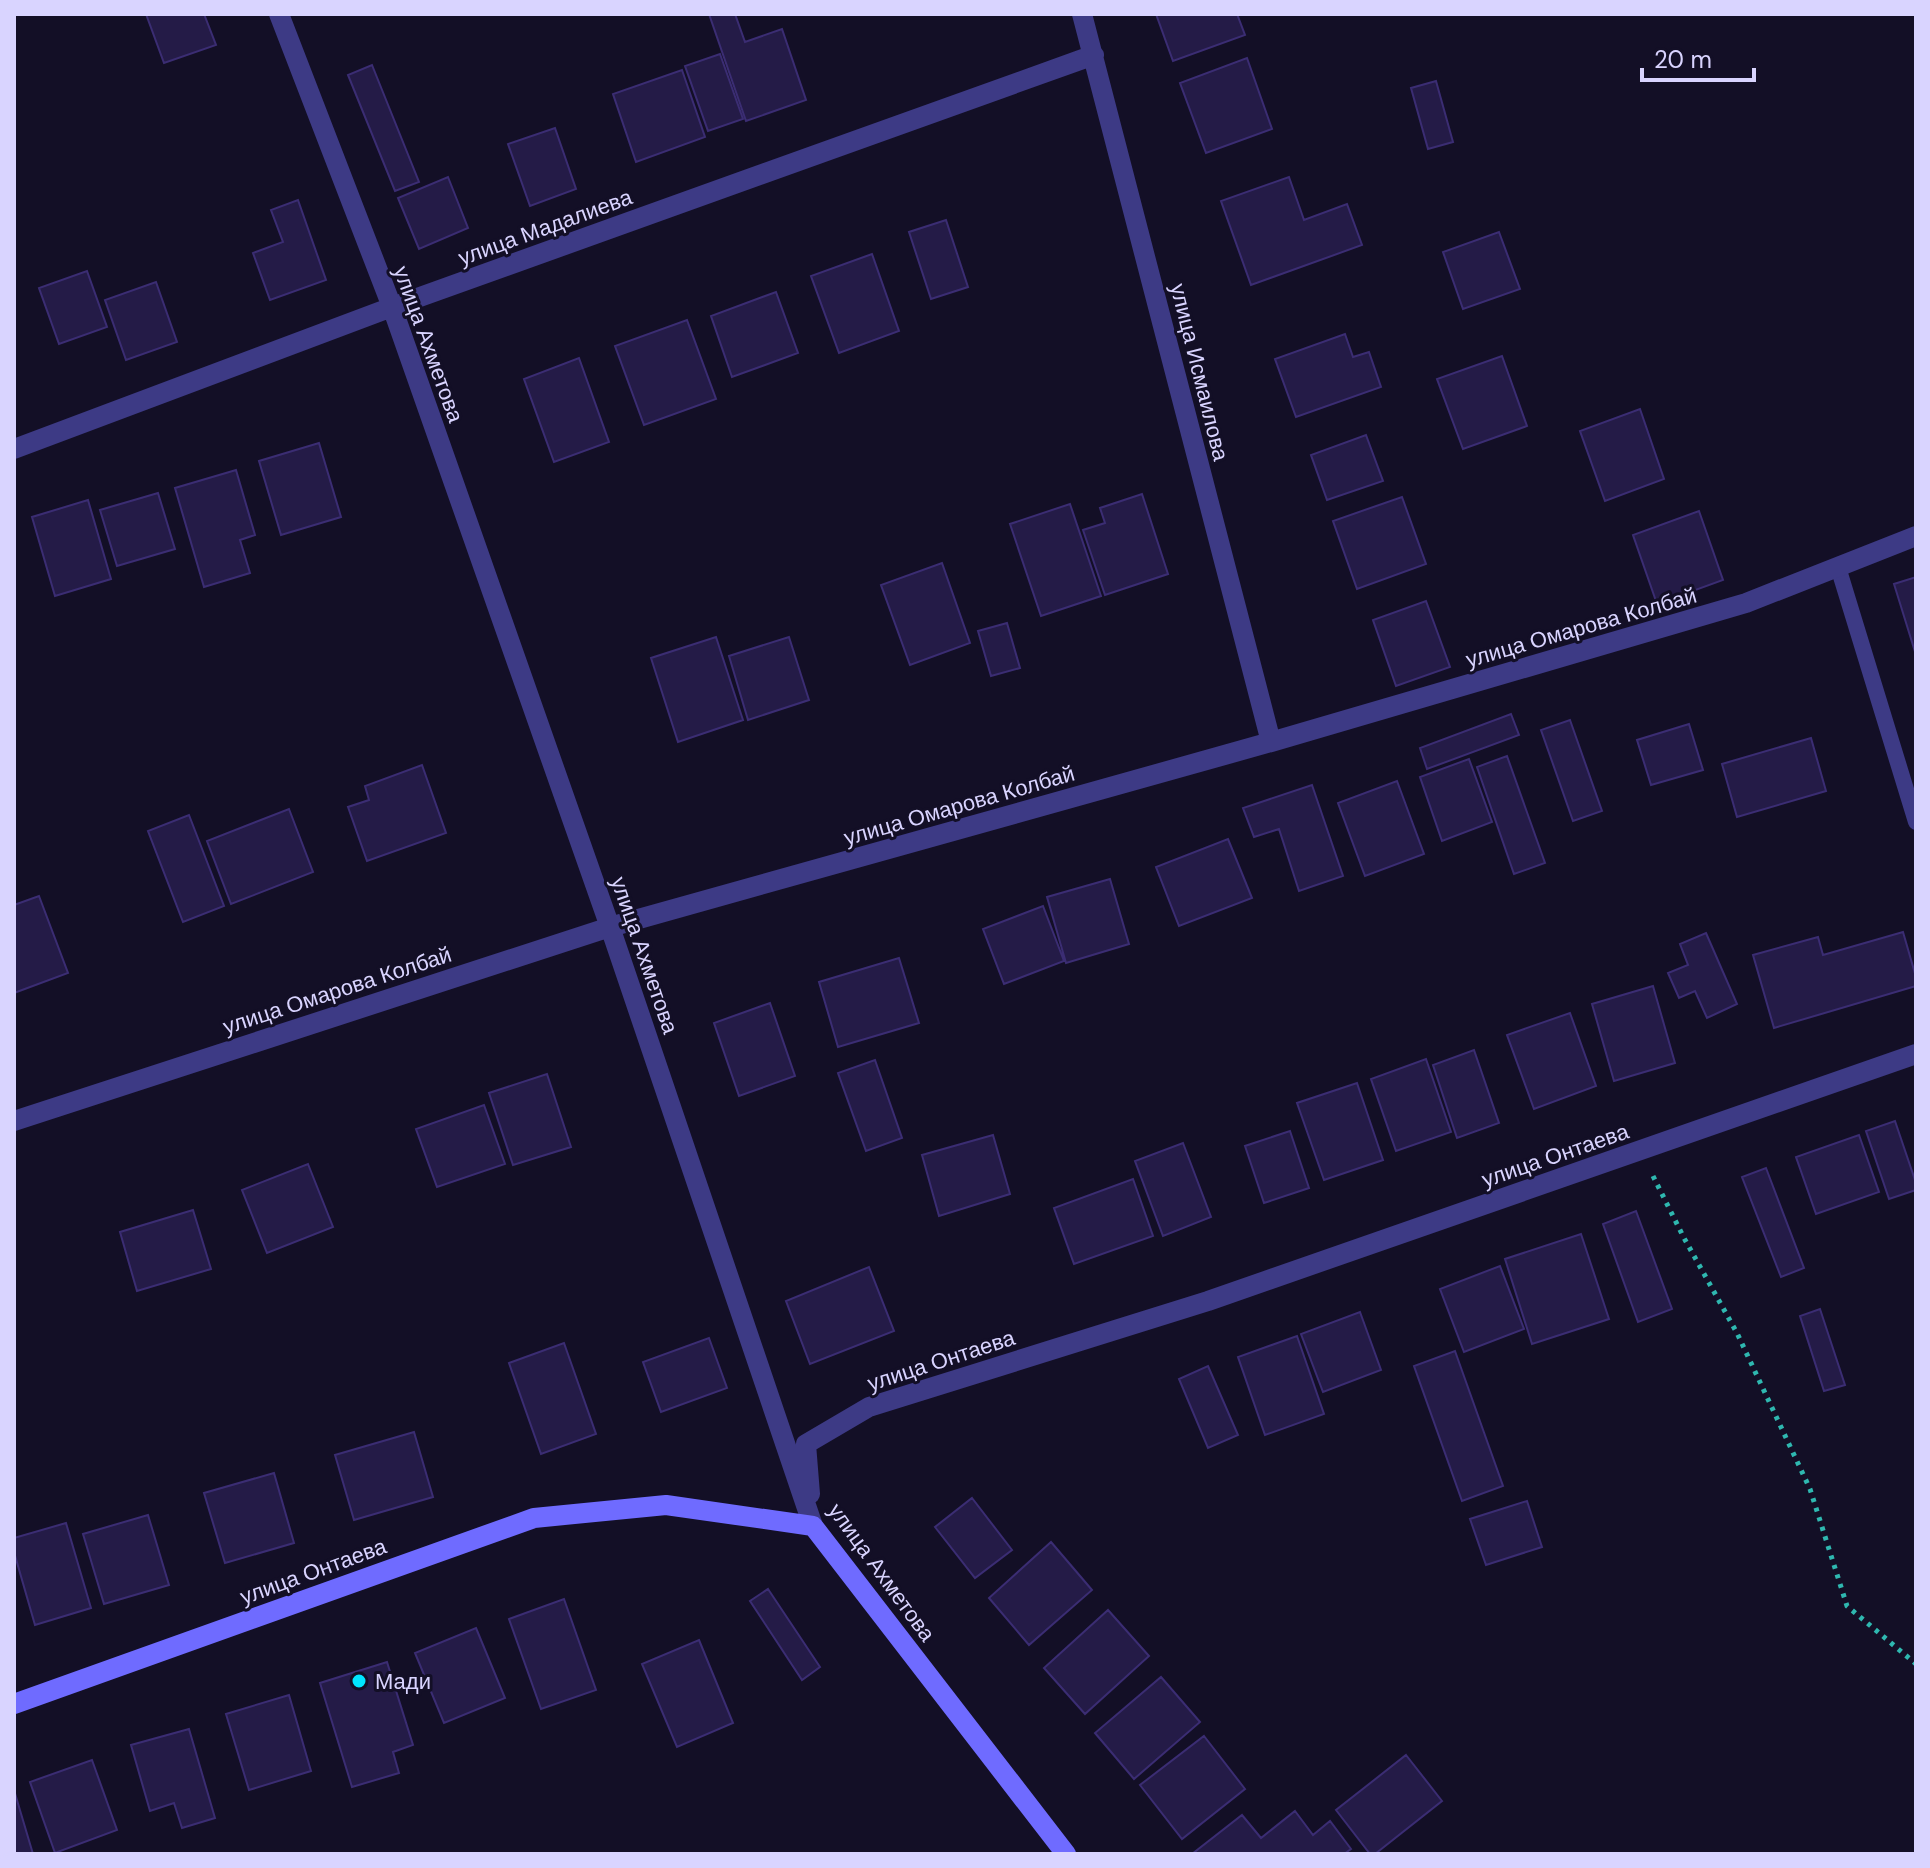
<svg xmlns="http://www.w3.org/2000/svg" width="1930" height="1868" font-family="'DM Sans',sans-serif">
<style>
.building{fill:#241b47;stroke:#3b2d73;stroke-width:2}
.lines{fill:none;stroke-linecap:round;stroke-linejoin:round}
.path{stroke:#2fb8b0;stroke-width:5;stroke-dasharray:4 6;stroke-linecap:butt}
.service{stroke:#3d3a85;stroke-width:16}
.minor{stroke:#3d3a85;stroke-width:20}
.secondary{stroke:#6f6bff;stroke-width:20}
.poi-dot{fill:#00e5ff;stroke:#130f26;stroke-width:3}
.labels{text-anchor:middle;stroke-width:6;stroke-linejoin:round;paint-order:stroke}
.street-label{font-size:22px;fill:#d9d4ff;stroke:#130f26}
.poi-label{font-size:22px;fill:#d9d4ff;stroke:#130f26;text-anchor:start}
</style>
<rect width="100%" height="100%" fill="#130f26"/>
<path class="building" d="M146,14H204L216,45L164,63Z
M709,14H735L745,42L782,29L806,100L746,121Z
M1156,14H1237L1245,35L1173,61Z
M720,54L743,119L708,131L685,66Z
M1247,58L1272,129L1206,153L1180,83Z
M372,65L419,182L395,191L348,75Z
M682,70L705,137L636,162L613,94Z
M1436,81L1453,142L1428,149L1411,88Z
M555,128L576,189L530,206L508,144Z
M448,177L468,228L419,249L398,198Z
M1289,177L1304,220L1347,204L1362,245L1251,285L1221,201Z
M298,200L326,280L270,300L253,253L283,242L271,210Z
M946,220L968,287L931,299L909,232Z
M1499,232L1520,289L1463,309L1443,252Z
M872,254L899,331L839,353L811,276Z
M87,271L107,327L59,344L39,288Z
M156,282L177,342L126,360L105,300Z
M776,292L798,353L732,377L711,316Z
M687,320L716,399L644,425L615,346Z
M1345,334L1353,357L1369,352L1381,387L1296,417L1275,359Z
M1502,356L1527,426L1463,449L1437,379Z
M579,358L609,442L554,462L524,379Z
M1640,409L1664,479L1605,501L1580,431Z
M1366,435L1383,481L1327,500L1311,455Z
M319,443L341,517L281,535L259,461Z
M236,470L255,535L240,540L250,573L204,587L175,488Z
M158,493L175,549L117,566L100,510Z
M1142,494L1168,574L1105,595L1083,530L1105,523L1100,508Z
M1402,497L1426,564L1357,589L1333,521Z
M88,500L111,579L55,596L32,517Z
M1070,504L1101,596L1041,616L1010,524Z
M1699,511L1723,580L1657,604L1633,535Z
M942,563L970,643L910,665L881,585Z
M1916,577V655L1894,584Z
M1426,601L1450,667L1396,686L1373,620Z
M1007,623L1020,668L991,676L978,631Z
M716,637L743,720L678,742L651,658Z
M789,637L809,700L748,720L729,656Z
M1511,714L1519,735L1427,769L1420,748Z
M1570,720L1602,811L1573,821L1541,730Z
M1689,724L1703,770L1651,785L1637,740Z
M1811,738L1826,791L1737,817L1722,764Z
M1507,756L1545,863L1514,874L1477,767Z
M1469,759L1492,822L1442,841L1420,777Z
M422,765L446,833L367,861L348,807L369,800L365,786Z
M1397,781L1424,854L1365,876L1338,803Z
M1312,785L1343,876L1299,891L1279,829L1254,837L1243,808Z
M289,809L313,872L231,904L207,841Z
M189,815L224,906L183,922L148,831Z
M1228,839L1252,898L1179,926L1156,867Z
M1110,879L1129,944L1066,963L1047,897Z
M39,896L68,973L14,993V905Z
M1043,906L1064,961L1004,984L983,929Z
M1903,932L1916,977V986L1774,1028L1753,955L1818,937L1823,955Z
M1706,933L1737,1004L1707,1018L1695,991L1679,998L1668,973L1688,965L1680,944Z
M899,958L919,1023L838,1047L819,982Z
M1653,986L1675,1063L1614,1081L1592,1004Z
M770,1003L795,1076L739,1096L714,1023Z
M1570,1013L1596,1086L1534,1109L1507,1035Z
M1474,1050L1499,1123L1457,1138L1433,1065Z
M1426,1059L1451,1132L1396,1151L1371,1079Z
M875,1060L902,1138L866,1151L838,1073Z
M547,1074L571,1147L513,1165L489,1093Z
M1357,1083L1383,1160L1324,1180L1297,1103Z
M484,1105L505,1164L437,1187L416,1129Z
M1895,1121L1916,1183V1190L1889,1199L1866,1131Z
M1290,1131L1309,1188L1264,1203L1245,1146Z
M993,1135L1010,1194L939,1216L922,1155Z
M1859,1135L1879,1192L1816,1214L1796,1157Z
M1183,1143L1211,1217L1163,1236L1135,1161Z
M308,1164L333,1227L267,1253L242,1190Z
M1766,1168L1804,1268L1781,1277L1742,1177Z
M1133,1179L1153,1236L1074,1264L1054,1208Z
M193,1210L211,1269L137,1291L120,1232Z
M1636,1211L1672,1309L1638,1322L1603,1224Z
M1581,1234L1609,1319L1532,1344L1505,1259Z
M1500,1266L1524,1329L1464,1352L1440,1289Z
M869,1267L894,1331L810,1364L786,1301Z
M1820,1309L1845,1385L1824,1391L1800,1316Z
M1360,1312L1381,1370L1323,1392L1301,1334Z
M1297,1336L1324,1414L1265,1435L1238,1357Z
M709,1338L727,1388L661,1412L643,1362Z
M564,1343L596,1434L541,1454L509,1363Z
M1455,1351L1503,1486L1462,1501L1414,1366Z
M1208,1366L1238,1435L1208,1448L1179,1379Z
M414,1432L433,1497L354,1520L335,1455Z
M274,1473L294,1543L225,1563L204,1493Z
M972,1498L1012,1550L975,1578L935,1527Z
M1527,1501L1542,1547L1486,1565L1470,1519Z
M148,1515L169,1585L104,1604L83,1534Z
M66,1523L91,1608L35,1625L14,1552V1538Z
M1051,1542L1092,1590L1029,1645L989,1598Z
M768,1589L820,1667L802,1680L750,1601Z
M564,1599L596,1690L541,1709L509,1619Z
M1108,1610L1149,1656L1085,1714L1044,1668Z
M476,1628L505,1698L444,1723L415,1653Z
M699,1640L733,1723L677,1747L642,1664Z
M387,1662L413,1745L393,1752L399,1773L352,1787L320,1683Z
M1161,1677L1200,1722L1134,1779L1095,1733Z
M289,1695L311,1771L249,1790L226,1714Z
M189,1729L215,1818L182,1828L174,1803L150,1811L131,1745Z
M1204,1736L1245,1789L1182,1839L1140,1785Z
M1406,1755L1442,1801L1375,1854H1370L1336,1810Z
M92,1760L117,1830L55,1853L30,1782Z
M14,1790L33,1854H14Z
M1295,1811L1313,1835L1330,1821L1351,1849L1344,1854H1192L1242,1815L1261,1838Z"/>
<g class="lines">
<path class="path" d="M1653,1176L1684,1238L1737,1333L1810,1489L1847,1606L1916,1664"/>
<path class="service" d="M1838,567L1916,822"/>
<path class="minor" d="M279,14L392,307L610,927L813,1526
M1082,14L1271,742
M14,449L392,307L1094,55
M14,1121L610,927L1271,742L1746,603L1916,536
M810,1494L806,1444L869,1407L1208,1301L1916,1054"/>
<path class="secondary" d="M14,1704L534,1518L666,1505L813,1526L1066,1854"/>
</g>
<circle class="poi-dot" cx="359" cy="1681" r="8"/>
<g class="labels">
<g class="street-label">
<text transform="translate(545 227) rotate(-20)" y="8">улица Мадалиева</text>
<text transform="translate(429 344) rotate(70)" y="8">улица Ахметова</text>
<text transform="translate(1200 372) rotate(76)" y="8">улица Исмаилова</text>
<text transform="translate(1581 627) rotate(-16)" y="8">улица Омарова Колбай</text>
<text transform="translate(959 805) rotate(-16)" y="8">улица Омарова Колбай</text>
<text transform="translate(645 955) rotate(71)" y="8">улица Ахметова</text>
<text transform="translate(337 990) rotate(-18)" y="8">улица Омарова Колбай</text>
<text transform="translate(1555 1155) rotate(-19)" y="8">улица Онтаева</text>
<text transform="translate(941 1360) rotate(-18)" y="8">улица Онтаева</text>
<text transform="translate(313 1571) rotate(-20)" y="8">улица Онтаева</text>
<text transform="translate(882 1572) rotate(54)" y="8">улица Ахметова</text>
</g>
<g class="poi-label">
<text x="375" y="1689">Мади</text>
</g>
</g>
<rect width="1930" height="1868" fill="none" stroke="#d9d4ff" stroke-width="32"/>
<path d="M1642 68v12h112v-12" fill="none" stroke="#d9d4ff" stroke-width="4"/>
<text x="1654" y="68" font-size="24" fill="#d9d4ff" stroke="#130f26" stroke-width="6" paint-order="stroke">20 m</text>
</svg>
